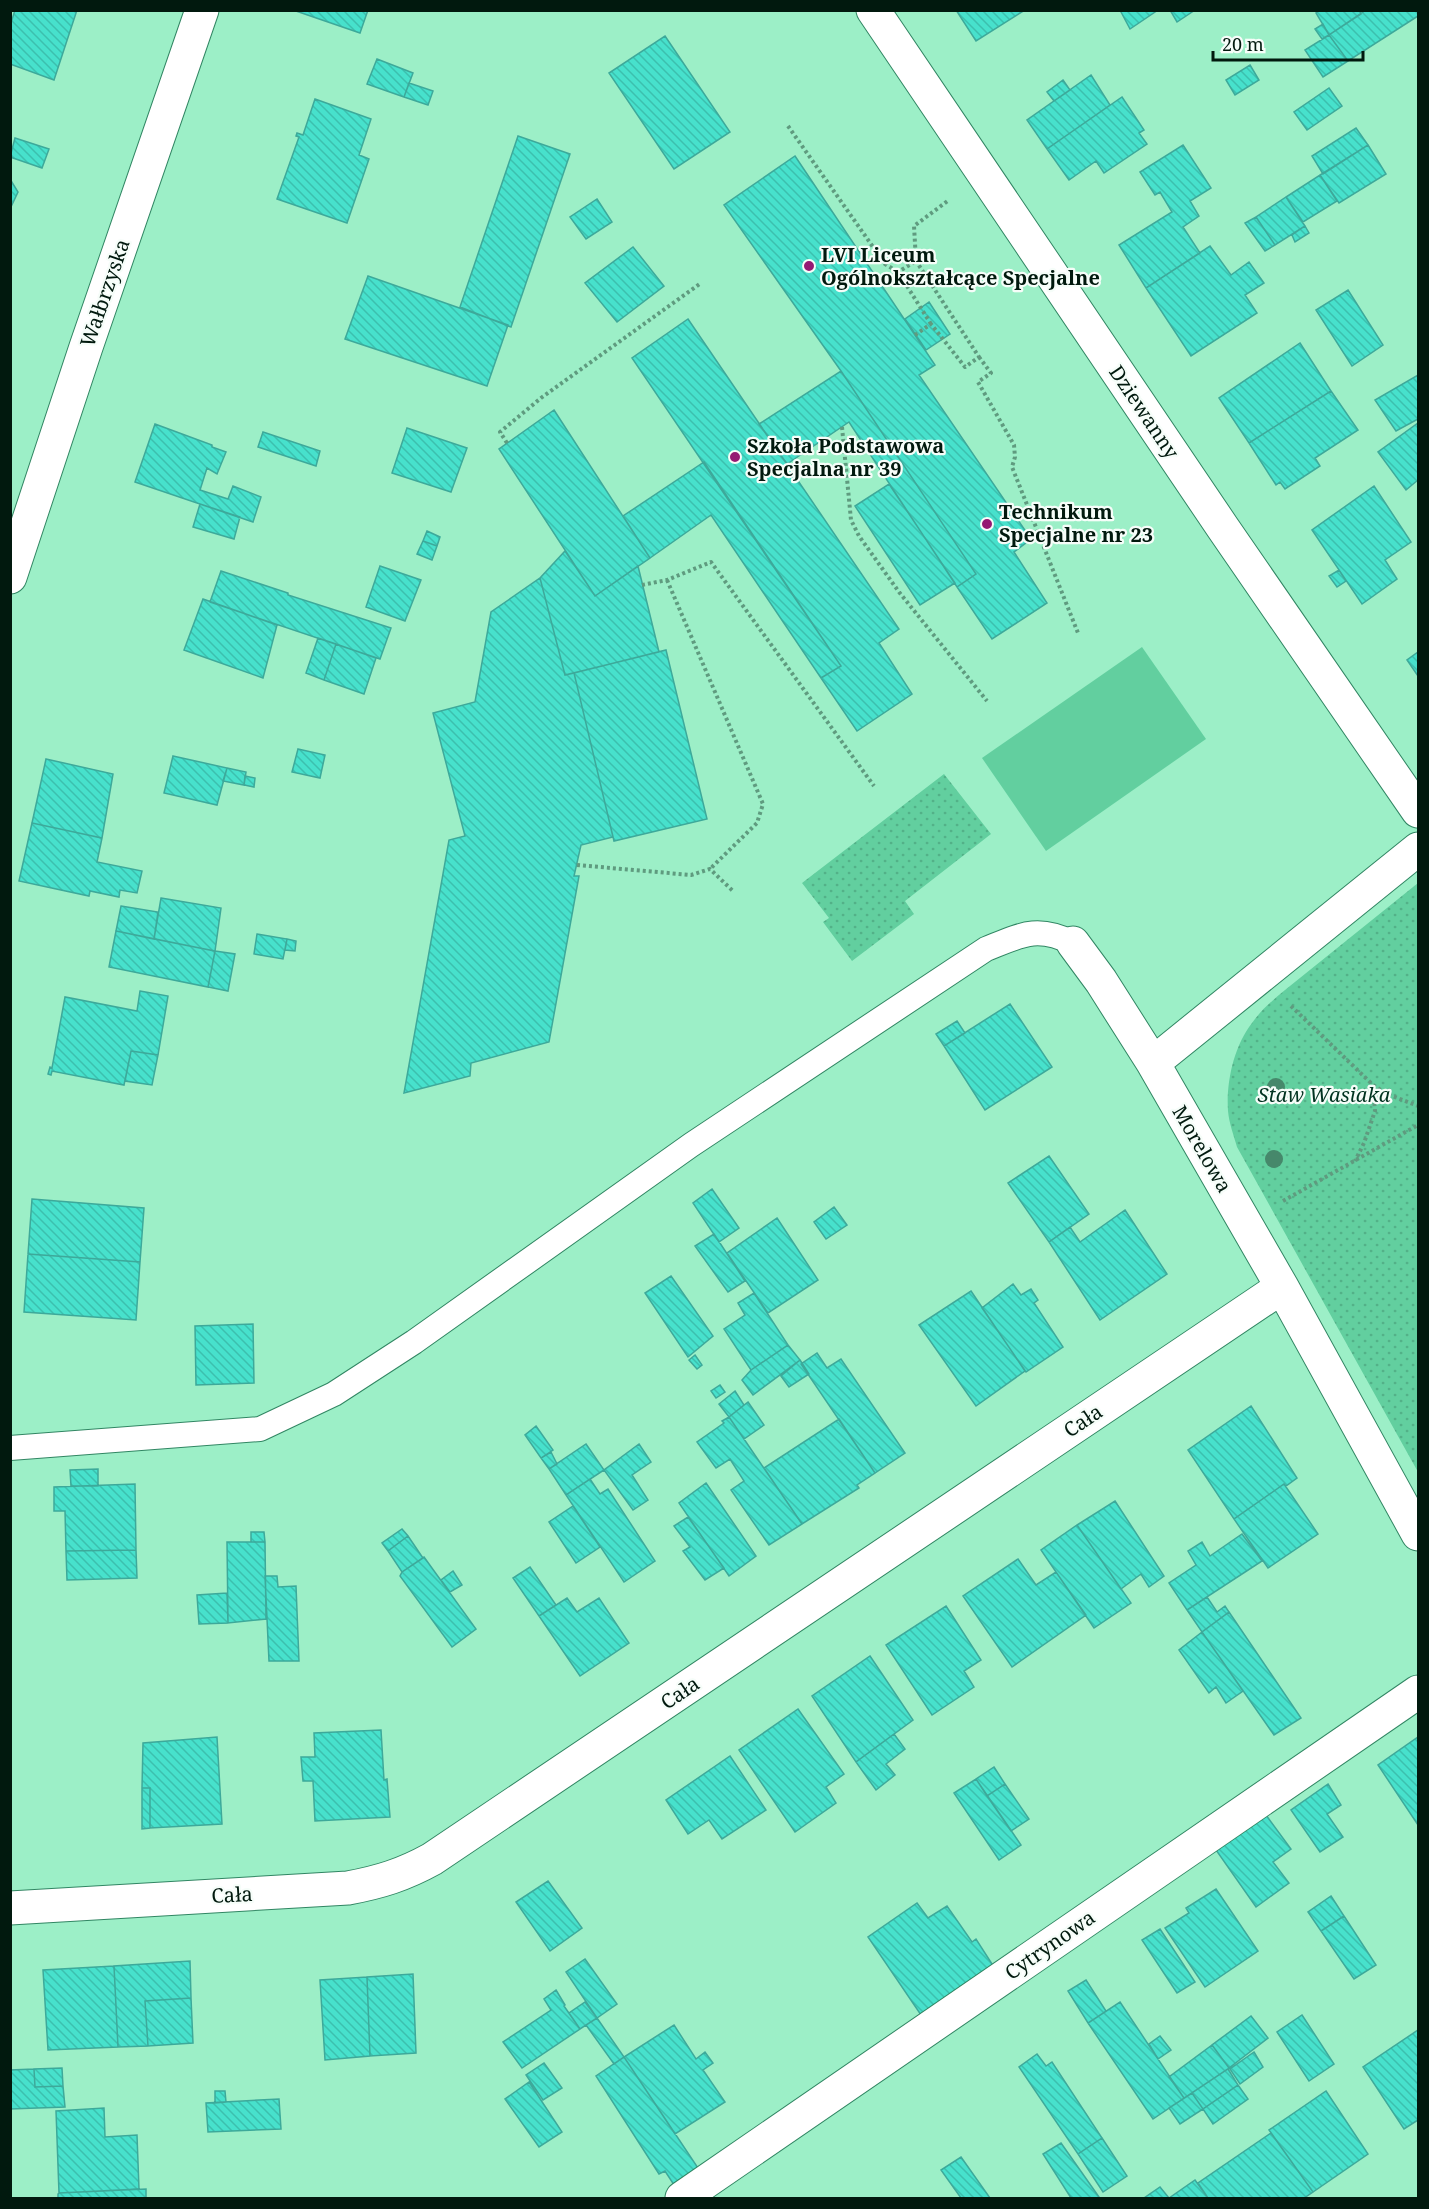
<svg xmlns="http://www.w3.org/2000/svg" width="1429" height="2209" font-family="'Noto Serif',serif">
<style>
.grass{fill:url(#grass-dots)}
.garden{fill:#62cf9f}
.building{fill:url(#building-back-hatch);stroke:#3da99a;stroke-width:1.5}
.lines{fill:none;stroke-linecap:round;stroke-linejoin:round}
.service-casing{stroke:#318663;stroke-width:26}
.minor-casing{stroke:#318663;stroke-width:35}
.path{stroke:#5f9b7f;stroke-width:4;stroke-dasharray:3 3;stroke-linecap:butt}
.service{stroke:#fff;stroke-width:24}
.minor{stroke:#fff;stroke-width:33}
.tree{fill:#46886b}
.poi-dot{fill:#951973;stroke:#f6fdf9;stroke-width:2}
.labels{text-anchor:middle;stroke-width:4.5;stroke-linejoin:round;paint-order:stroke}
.poi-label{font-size:20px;font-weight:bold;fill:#01190e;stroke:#f6fdf9;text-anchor:start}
.street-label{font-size:20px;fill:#01190e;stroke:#f6fdf9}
.park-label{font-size:20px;font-style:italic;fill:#003320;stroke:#f6fdf9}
</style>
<defs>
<pattern id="grass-dots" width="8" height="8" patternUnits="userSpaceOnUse" patternTransform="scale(1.5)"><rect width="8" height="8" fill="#62cf9f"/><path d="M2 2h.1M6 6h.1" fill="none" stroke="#53b188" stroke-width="1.8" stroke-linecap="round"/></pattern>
<pattern id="building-back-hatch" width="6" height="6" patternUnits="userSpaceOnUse" patternTransform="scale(1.5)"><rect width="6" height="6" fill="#47e1cc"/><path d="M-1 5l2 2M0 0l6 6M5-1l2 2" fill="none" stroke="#3cc0ae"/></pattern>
</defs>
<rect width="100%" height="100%" fill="#9cefc7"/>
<path class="grass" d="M944,774L991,834L905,901L914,914L852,961L823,922L829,918L802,883Z
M1418,883V1472L1237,1147C1234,1136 1229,1123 1228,1111C1226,1082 1234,1046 1252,1023C1261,1010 1273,1000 1285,990Z"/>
<path class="garden" d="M1142,647L1206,739L1046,851L982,758Z"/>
<path class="building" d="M15,10H77L54,80L10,64V26Z
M293,10H368L360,33Z
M956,10H1025L976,41Z
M1120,10H1158L1130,29Z
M1170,10H1195L1177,22Z
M1320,10H1359L1361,14L1329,35L1316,13Z
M1366,10H1418V16L1348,61L1329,35Z
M1323,24L1329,35L1322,39L1315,29Z
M1329,35L1348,61L1323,77L1305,50Z
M665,36L730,132L674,169L609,73Z
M377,59L413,73L404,97L367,84Z
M1250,65L1259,80L1235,95L1226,80Z
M1091,75L1110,105L1047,149L1027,120Z
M1063,80L1070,90L1054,101L1047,92Z
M409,83L433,91L428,105L404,97Z
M1329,88L1342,106L1307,130L1294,112Z
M1122,97L1144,130L1139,133L1147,144L1104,173L1096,161L1069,180L1047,149Z
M315,99L371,119L359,155L369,159L347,223L277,199L299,137L296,136L297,133L303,135Z
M1356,128L1368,145L1323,174L1312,156Z
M518,136L570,154L511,327L460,307Z
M15,138L49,149L42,168L10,157Z
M1183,145L1211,188L1190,201L1199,216L1183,227L1200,253L1146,288L1119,245L1172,212L1160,192L1155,195L1140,172Z
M1368,145L1386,174L1339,203L1320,175Z
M795,156L935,365L919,375L1031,539L1014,552L1047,603L992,639L957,587L976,574L841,371L724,205Z
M1320,175L1337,201L1303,222L1286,197Z
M10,179L18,192L10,209Z
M1286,197L1305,226L1275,245L1256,217Z
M597,199L612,222L586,239L570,217Z
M1256,217L1275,245L1265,251L1245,223Z
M1305,226L1309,233L1295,242L1292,235Z
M1210,246L1231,275L1249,262L1264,283L1245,295L1257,313L1191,356L1146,288Z
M633,247L664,286L617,322L585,283Z
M368,276L508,325L487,386L345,339Z
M1348,290L1383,345L1352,366L1316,310Z
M929,302L950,334L926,350L905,319Z
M688,319L899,629L879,643L912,694L857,731L821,678L841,666L632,358Z
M1300,343L1331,391L1249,443L1219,398Z
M841,371L976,574L957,587L849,422L787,464L759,424Z
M1418,375V419L1396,431L1375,400Z
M1331,391L1358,430L1315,458L1320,466L1285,489L1280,482L1276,485L1249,443Z
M554,410L650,558L595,596L499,449Z
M1418,423V480L1406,490L1378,452Z
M155,424L212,445V447L226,452L217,474L207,468L200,490L228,499L233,486L261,497L253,522L135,482Z
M407,428L467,448L451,492L392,473Z
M263,432L320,451L316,466L258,447Z
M704,462L841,666L821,678L711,515L650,558L623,516Z
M889,484L955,583L920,605L855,506Z
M1374,486L1411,542L1385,560L1397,579L1362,604L1312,530Z
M200,504L240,517L234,539L193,527Z
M427,531L440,537L437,546L423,541Z
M423,541L437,546L432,560L417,554Z
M565,551L595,596L638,566L659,652L565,675L540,578Z
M380,566L421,580L405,621L366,607Z
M1339,570L1346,581L1337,587L1329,576Z
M221,571L288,593V595L391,628L380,659L210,602Z
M540,578L565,675L574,673L613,837L581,845L574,876H579L549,1042L471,1063L470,1076L404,1093L449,840L465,836L433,713L475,702L491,612Z
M203,599L277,625L263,678L184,650Z
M318,638L336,644L324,680L306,673Z
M336,644L376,658L364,694L324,680Z
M666,650L707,819L614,841L574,673Z
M1418,652V676L1407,660Z
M298,749L325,755L320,778L292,772Z
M173,756L227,768L217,805L164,793Z
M46,759L113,774L102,838L32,823Z
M227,768L246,772L244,785L223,781Z
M245,776L255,778L254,787L244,785Z
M32,823L102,838L97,862L142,871L137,893L120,890L119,897L90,891L89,896L19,881Z
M161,898L221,908L215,951L154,939Z
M121,906L158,912L154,939L116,931Z
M116,931L215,951L208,987L109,967Z
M257,934L287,939L283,959L254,954Z
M287,939L296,941L295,951L285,950Z
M215,951L235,954L228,991L208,987Z
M140,991L168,996L158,1055L131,1051L124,1085L52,1071L51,1075L48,1074L50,1067L52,1068L65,997L137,1011Z
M1010,1004L1052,1067L985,1110L944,1046Z
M957,1021L965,1033L944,1046L936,1034Z
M131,1051L158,1055L152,1085L125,1081Z
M1049,1156L1089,1214L1049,1242L1008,1183Z
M712,1189L739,1228L719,1242L693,1203Z
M32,1199L144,1208L140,1262L28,1254Z
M834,1207L847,1225L826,1239L814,1222Z
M1125,1210L1167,1274L1100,1320L1049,1242L1070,1227L1080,1242Z
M777,1218L818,1280L768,1313L727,1253Z
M714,1234L745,1281L728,1292L695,1246Z
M28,1254L140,1262L136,1320L24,1312Z
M671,1276L713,1336L688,1357L645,1293Z
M1013,1284L1021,1295L1031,1289L1038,1300L1034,1303L1063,1347L1026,1372L982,1308Z
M971,1291L1025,1371L976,1406L919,1325Z
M754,1293L788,1345L751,1370L724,1329L745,1315L738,1303Z
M253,1324L254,1383L196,1385L195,1326Z
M788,1345L800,1360L753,1395L742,1380L751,1370Z
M817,1353L827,1368L841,1359L905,1453L875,1473L801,1364Z
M695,1355L702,1365L697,1369L689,1360Z
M800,1360L809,1374L789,1387L781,1376Z
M720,1385L725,1392L716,1398L711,1391Z
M735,1391L744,1405L729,1417L719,1404Z
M748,1402L764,1425L744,1439L729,1417Z
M1251,1406L1297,1478L1286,1486L1284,1484L1234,1519L1188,1450Z
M729,1417L802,1524L769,1545L731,1490L744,1481L730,1459L716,1468L697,1442L724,1423L722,1421Z
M839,1419L875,1473L857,1485L859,1488L802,1524L764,1468Z
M536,1426L553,1450L541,1458L525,1435Z
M586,1444L604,1470L566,1495L549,1469Z
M639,1444L651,1462L632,1475L648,1500L633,1510L604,1470Z
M551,1452L557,1464L549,1469L541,1458Z
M98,1469V1486H71L70,1470Z
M590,1479L600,1494L608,1489L655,1561L624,1582L566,1495Z
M706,1483L756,1556L729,1576L679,1503Z
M135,1484L136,1550L66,1551L65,1511H54V1487Z
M1284,1484L1318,1534L1268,1568L1234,1519Z
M1115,1501L1164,1576L1149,1587L1141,1574L1121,1589L1077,1525Z
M573,1506L600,1547L576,1563L549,1522Z
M688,1517L724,1568L705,1580L683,1551L690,1547L674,1526Z
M1077,1525L1131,1603L1094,1628L1041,1550Z
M402,1529L408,1536L388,1551L382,1543Z
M251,1532H264L265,1542H251Z
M1242,1534L1262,1561L1187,1610L1169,1583L1196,1565L1188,1551L1202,1542L1210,1556Z
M408,1536L423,1558L402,1572L388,1551Z
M227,1542H265L266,1619L228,1623Z
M136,1550L137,1578L67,1580L66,1551Z
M424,1557L476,1629L452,1647L400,1576L402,1572Z
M1018,1559L1036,1585L1056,1572L1086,1615L1012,1667L963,1596Z
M530,1567L556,1605L539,1616L513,1578Z
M453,1571L462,1585L450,1592L441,1580Z
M265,1576H277L278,1587L296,1586L299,1661H269Z
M227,1593L228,1623L199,1624L197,1595Z
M1207,1597L1217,1612L1225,1606L1229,1612L1202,1632L1187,1610Z
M567,1598L577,1612L599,1598L629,1643L580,1676L539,1616Z
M946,1606L981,1660L964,1671L974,1687L932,1715L886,1645Z
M1229,1612L1301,1718L1274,1735L1202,1632Z
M1202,1632L1243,1691L1226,1703L1216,1687L1209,1693L1179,1650Z
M870,1656L913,1720L856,1762L812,1696Z
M798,1709L844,1774L826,1787L836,1803L795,1832L739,1750Z
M381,1730L384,1780L387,1779L390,1817L315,1821L313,1781H303L301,1757H315L314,1733Z
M894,1734L905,1749L886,1764L895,1775L876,1790L856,1762Z
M217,1737L222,1824L150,1828V1788H142L143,1743Z
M1418,1737V1825L1378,1765Z
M730,1756L766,1810L722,1839L709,1820L688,1834L666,1800Z
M994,1767L1005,1784L987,1796L976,1779Z
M976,1779L1021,1845L999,1860L954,1793Z
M1005,1784L1029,1819L1011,1831L987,1796Z
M1328,1784L1341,1805L1327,1814L1343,1837L1320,1852L1291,1810Z
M142,1788H150V1828L142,1829Z
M1266,1815L1291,1849L1273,1862L1289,1883L1256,1907L1216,1850Z
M548,1881L582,1928L550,1951L516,1902Z
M1216,1889L1258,1951L1205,1987L1165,1928L1189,1913L1186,1908Z
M1331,1896L1344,1916L1321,1931L1308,1912Z
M917,1903L928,1918L947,1906L972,1942L976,1939L994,1967L921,2015L868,1937Z
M1344,1916L1376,1965L1354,1979L1321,1931Z
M1160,1929L1195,1982L1177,1993L1142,1940Z
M585,1959L617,2004L597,2018L566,1972Z
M190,1961L191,1998L145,2001L148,2046L118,2047L114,1966Z
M114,1966L118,2047L48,2050L43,1970Z
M413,1974L416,2053L370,2056L367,1977Z
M367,1977L370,2056L325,2060L320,1980Z
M1086,1980L1106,2011L1088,2023L1068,1991Z
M556,1990L565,2005L564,2006L580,2029L522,2068L503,2042L551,2010L544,1999Z
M191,1998L193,2043L148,2046L145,2001Z
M585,2002L597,2018L580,2029L569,2013Z
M1120,2002L1184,2098L1153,2119L1088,2023Z
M1302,2015L1334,2064L1309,2081L1277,2032Z
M1251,2016L1268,2038L1229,2068L1212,2045Z
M597,2018L624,2057L614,2064L586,2025Z
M674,2025L696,2059L705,2052L713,2063L703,2070L725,2102L675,2134L624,2057Z
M1418,2030V2120L1404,2129L1363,2067Z
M1160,2036L1171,2050L1158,2059L1149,2044Z
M1212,2045L1229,2068L1184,2098L1169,2077Z
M1254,2052L1263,2067L1240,2084L1230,2069Z
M1037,2054L1046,2066L1052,2062L1102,2138L1078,2154L1019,2067Z
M624,2057L700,2171L676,2188L665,2171L659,2174L596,2076Z
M544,2063L562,2088L543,2100L526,2075Z
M62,2068L63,2086L35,2087L34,2069Z
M34,2069L35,2087L63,2086L65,2107L10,2109V2070Z
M1228,2069L1238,2085L1203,2109L1192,2093Z
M529,2082L562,2132L539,2147L505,2099Z
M1238,2085L1248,2099L1213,2124L1203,2109Z
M215,2091H225L226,2102L215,2103Z
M1326,2091L1368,2154L1313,2192L1269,2130Z
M1192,2093L1203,2109L1180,2124L1169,2108Z
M279,2099L281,2129L208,2132L206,2103Z
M104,2108L105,2137L137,2135L139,2189L59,2193L56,2111Z
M1271,2133L1313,2192L1304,2198H1208L1198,2183Z
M1102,2138L1127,2176L1103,2192L1078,2154Z
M1061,2143L1099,2197L1097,2198H1071L1043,2154Z
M961,2157L990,2198H961L941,2170Z
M1195,2180L1208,2198H1168H1169Z
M1160,2187L1169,2198H1144Z
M146,2189V2198H58V2194L59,2193Z"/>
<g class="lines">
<g class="service-casing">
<path id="service" d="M10,1448L260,1429L334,1394L414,1342L691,1145L986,949C1021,935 1037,925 1073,943"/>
</g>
<g class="minor-casing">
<path id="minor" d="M873,10L1223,528L1418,811
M10,577L86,347L202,10
M1418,849L1153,1063L1282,1287L1418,1534
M1073,943L1101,981L1153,1063
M10,1908L348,1888C380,1882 403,1875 432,1859L1282,1287
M682,2198L1418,1692"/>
</g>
<path class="path" d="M788,126L885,264L898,272
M931,324L898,272L916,261L914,226L949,200
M915,335L931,324L965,367L979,357L916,261
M979,357L991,373L978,382L1014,445L1015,457L1012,467L1078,633
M842,427L851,520L859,536L899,592L987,701
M507,443L500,432L541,398L701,283
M667,580L763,804L757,823L710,869
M642,585L667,580L711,562L874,786
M577,865L691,875L710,869L734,892
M1291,1006L1373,1085L1375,1111L1364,1143L1355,1161
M1373,1085L1387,1094L1418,1106
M1283,1201L1418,1125"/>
<use href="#service" class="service"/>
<use href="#minor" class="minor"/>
</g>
<g class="tree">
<circle cx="1276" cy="1087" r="9"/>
<circle cx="1274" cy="1159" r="9"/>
</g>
<g class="poi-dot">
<circle cx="809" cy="266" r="6"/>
<circle cx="735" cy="457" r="6"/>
<circle cx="987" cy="524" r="6"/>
</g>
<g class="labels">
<g class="poi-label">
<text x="821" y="262">LVI Liceum<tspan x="821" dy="23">Ogólnokształcące Specjalne</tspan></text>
<text x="747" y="453">Szkoła Podstawowa<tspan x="747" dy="23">Specjalna nr 39</tspan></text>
<text x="999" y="519">Technikum<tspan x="999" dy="23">Specjalne nr 23</tspan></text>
</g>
<g class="street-label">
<text transform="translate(105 293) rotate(-71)" y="7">Wałbrzyska</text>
<text transform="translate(1144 412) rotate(56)" y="7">Dziewanny</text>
<text transform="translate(1202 1149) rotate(60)" y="7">Morelowa</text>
<text transform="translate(1083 1421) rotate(-34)" y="7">Cała</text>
<text transform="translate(680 1693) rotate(-34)" y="7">Cała</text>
<text transform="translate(232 1895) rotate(-3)" y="7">Cała</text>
<text transform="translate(1050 1945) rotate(-35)" y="7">Cytrynowa</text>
</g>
<g class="park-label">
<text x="1324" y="1102">Staw Wasiaka</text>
</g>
</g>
<rect width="1429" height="2209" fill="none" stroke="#01190e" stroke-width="24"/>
<path d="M1213 51v9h150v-9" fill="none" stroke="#01190e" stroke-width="3"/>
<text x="1222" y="51" font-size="18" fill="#01190e" stroke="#f6fdf9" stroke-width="4.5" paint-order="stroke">20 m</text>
</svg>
